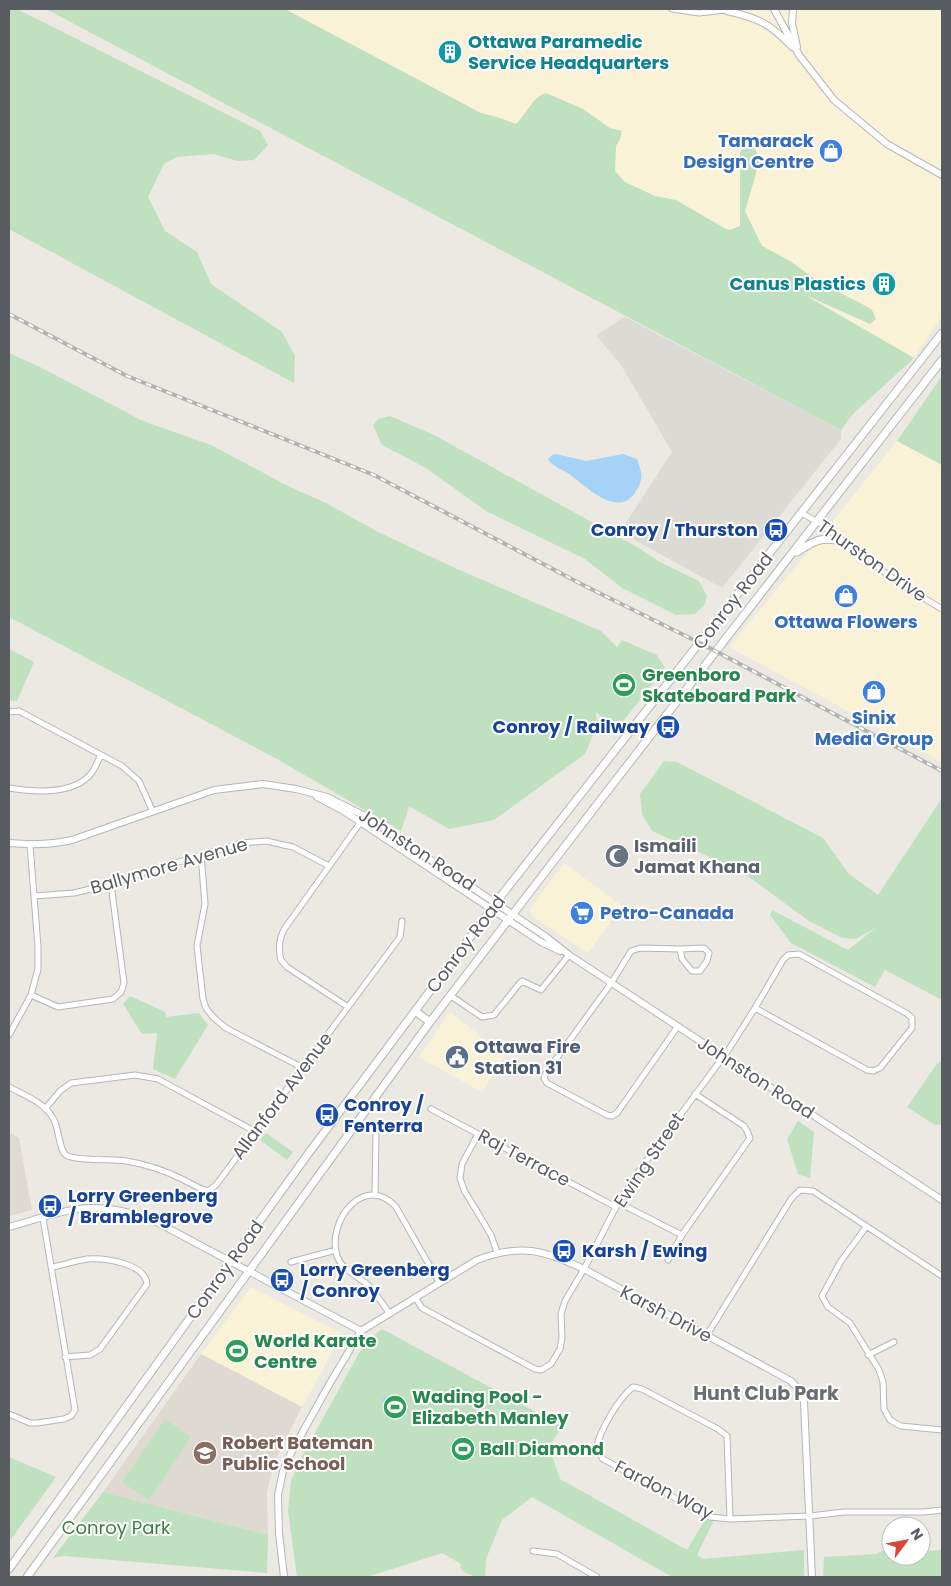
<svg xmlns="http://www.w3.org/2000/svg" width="951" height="1586" font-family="Poppins,sans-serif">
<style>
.commercial{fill:#faf2d6}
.industrial{fill:#dcdad5}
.education{fill:#dedad2}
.green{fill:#bfe1bf}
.water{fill:#a4d3f7}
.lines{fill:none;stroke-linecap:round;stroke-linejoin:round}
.minor-casing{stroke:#b3b6ba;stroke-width:7}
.tertiary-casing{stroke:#b3b6ba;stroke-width:8}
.secondary-casing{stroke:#b2b5ba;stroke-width:9}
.minor{stroke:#fff;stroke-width:5}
.tertiary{stroke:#fff;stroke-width:6}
.secondary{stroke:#fff;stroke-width:7}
.rail-casing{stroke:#b1b2b2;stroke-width:4}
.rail{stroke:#fff;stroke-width:2;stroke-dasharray:5.5;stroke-linecap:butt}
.labels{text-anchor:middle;stroke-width:4;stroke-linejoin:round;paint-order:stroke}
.culture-label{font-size:18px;font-weight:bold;fill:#0d838f;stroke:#fff;text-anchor:start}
.shop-label{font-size:18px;font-weight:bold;fill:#366cbe;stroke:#fff}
.transit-label{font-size:18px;font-weight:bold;fill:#164399;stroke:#fff;text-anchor:start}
.street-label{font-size:18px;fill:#595c60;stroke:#fff}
.leisure-label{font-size:18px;font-weight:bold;fill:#27864d;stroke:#fff;text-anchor:start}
.worship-label{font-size:18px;font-weight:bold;fill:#5b616d;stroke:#fff;text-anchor:start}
.service-label{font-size:18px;font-weight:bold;fill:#4e5e75;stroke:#fff;text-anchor:start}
.education-label{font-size:18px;font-weight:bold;fill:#785e54;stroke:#fff;text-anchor:start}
.park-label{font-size:18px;fill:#3b7e3e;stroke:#fff}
.neighbourhood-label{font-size:19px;font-weight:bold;fill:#6a6e72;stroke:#fff}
</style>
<rect width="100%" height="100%" fill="#ebe9e1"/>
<path class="commercial" d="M279,9H942V316L914,358Z
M897,441L942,465V762L729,647L812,547Z
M564,863L622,906L588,953L531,915L530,909Z
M450,1012L505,1056L482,1092L419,1057Z
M251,1287L342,1334L302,1407L201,1354Z"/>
<path class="industrial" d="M625,317L841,430V439L722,588L620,532L672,452L621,365L596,335Z"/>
<path class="education" d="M9,1132L19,1138L32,1210L9,1216Z
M201,1354L302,1407L273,1465L267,1493L268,1535L103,1492Z"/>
<path class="green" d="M9,9H17L260,131L268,145L254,160L237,161L214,154L177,157L164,164L148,197L165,231L197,252L211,284L282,332L295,356L294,383L9,229Z
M46,9H285L481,113L497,117L516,124C527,114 531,98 546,93L583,109L610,128L622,131L620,139L616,146L615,171L625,182L655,196L676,200L726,229L730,230L740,226V152L746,144C755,143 757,154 761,161L758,167L745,211L762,246L790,261L815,279L846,296L866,306L872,310L876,319L870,324L805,295L914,358L853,414L841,430Z
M9,353L40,367L143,421L211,445L290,487L326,503L376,531L457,569L601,631L617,647L622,640L657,655L665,668L616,730L595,711L598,723L585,754L494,820L449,829L409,806L401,831L277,759L9,617Z
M942,376V465L897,441Z
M390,416L434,435L637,547L660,562L699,581L707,596L705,604L695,614L676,615L622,588L585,559L486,511L426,468L382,445L373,425L378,419Z
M9,649L34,662L17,701L9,700Z
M664,761L677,762L823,838L849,874L878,895L942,798V1000L885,970L875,987L791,943L770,915L772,910L848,950L877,927L856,939L842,938L809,921L741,871L652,831L642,814L640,794Z
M130,996L165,1012L166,1017L199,1013L208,1025L175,1079L153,1069L157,1033L142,1034L123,1004Z
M942,1060V1124L935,1125L907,1107L937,1064Z
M798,1121L814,1132L810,1178L798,1174L787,1139Z
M266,1133L293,1152L287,1160L260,1140Z
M382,1329L562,1426L549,1447L560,1479L687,1550L706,1518L714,1520L697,1555L703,1559L804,1550V1577H672L532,1497L502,1520L486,1559L485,1577C476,1577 466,1575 460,1568L461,1564L442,1553L367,1577H297L288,1511L291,1481L300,1460L359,1353L372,1337Z
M165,1419L191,1437L149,1500L122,1482Z
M9,1457L56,1477L9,1542Z
M103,1492L268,1535L267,1573L64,1556L53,1558Z
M942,1550V1577H823L824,1557L876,1554L882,1551L891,1552V1556H921V1551Z"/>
<path class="water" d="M556,454L586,461L623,454L637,459C642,473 644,478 636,491C619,520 587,487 569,474C562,469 553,467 548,459L552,455Z
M386,1396C391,1398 391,1402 396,1404C403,1408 408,1408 403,1417L398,1418L384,1405L382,1400Z"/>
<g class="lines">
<g class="minor-casing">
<path id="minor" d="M672,9L699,13L735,9
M801,513L818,522L899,583L942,609
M9,712L19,711L122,766L139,781L153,812
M9,788C33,792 70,795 89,776C95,770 97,762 101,755
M201,855L205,904L197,946L203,999L206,1008L213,1017L226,1028L303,1068
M34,896L74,893L111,884L149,871L241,843L266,841L293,847L329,866
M799,954L906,1013L912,1018V1028L880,1068L873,1071L867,1070L755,1008L783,960L788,955Z
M31,995L58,1007L113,999L121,992L124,983L111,884
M451,996L482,1017L494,1015L519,984L522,981L541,990L569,955
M348,1007L287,967L281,960C278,949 279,938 285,928L365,816
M678,1026L617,1113L612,1116L607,1115L547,1083L544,1078L546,1073L612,982L631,951L640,948L680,949L682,959L692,971H700L707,961L709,953L704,948L680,949
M9,1035L31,995L38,969V947L30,845
M9,1087C24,1095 46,1103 54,1120C59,1129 59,1150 66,1155C74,1161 113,1159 126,1161C146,1164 166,1171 184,1180C192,1184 199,1189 208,1191L216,1185L400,937L402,921
M45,1109L60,1091L71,1083L135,1075L158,1079L256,1132
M431,1109L616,1207
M478,1134L462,1164L460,1178L464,1190L491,1235L497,1252
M375,1194L376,1134
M619,1203L682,1235
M866,1227L841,1261L822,1296L828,1307L850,1323L879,1370L883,1382L884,1409L890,1420L901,1426L942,1430
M668,1260L682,1235L750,1138L747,1131L744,1126L695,1094
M291,1262L336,1250
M52,1267C63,1265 75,1261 87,1259C105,1258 145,1263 147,1284L100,1349L90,1355L65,1357
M415,1297L422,1308L535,1369L541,1370L551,1364L560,1349L562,1338L561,1314L565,1301L584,1269L616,1207L641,1168L729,1049L755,1008
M389,1313C382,1303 376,1293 368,1285C358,1276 342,1270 337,1256C326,1221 365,1172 396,1207L439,1282
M707,1335L791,1199L800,1190L813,1191L942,1276
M868,1355L894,1342
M9,1414L30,1423H37L64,1419L71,1416L75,1410L43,1218
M730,1519L727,1436L718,1429L642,1389L633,1387C618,1399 600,1430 596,1449L603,1459L710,1517L730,1519L810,1516L844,1512H924L942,1510
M533,1551L557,1554L597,1577"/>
</g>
<g class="tertiary-casing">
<path id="tertiary" d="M774,9L799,55L834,100L887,144L942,175
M793,9L792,23L797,47
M727,11C758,18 771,24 792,47
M317,797L342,810L541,942L560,951
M9,843C31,845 51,845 72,840L214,790L263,784L296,789L327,797L365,816L545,936L569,955L942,1200
M9,1227C35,1220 66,1208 93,1208C112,1208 129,1212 147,1217L361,1331
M284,1577L279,1533L278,1495L283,1471L291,1453L330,1383L361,1331L477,1260C522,1243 542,1250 584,1269L791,1381L800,1391L804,1402L812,1577"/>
</g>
<g class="secondary-casing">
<path id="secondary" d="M797,552C814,541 821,536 842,541
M415,1011L430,1022
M9,1569L308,1154L501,896L942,333
M27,1577L430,1022L602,798L942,360"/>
</g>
<use href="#minor" class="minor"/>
<use href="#tertiary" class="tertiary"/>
<use href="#secondary" class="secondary"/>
<g class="rail-casing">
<path id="rail" d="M9,314L127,376L374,475L585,586L700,643L942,771"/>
</g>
<use href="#rail" class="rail"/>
</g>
<defs>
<g id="building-disc" transform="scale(1.25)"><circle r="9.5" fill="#0f9aa8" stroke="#fff"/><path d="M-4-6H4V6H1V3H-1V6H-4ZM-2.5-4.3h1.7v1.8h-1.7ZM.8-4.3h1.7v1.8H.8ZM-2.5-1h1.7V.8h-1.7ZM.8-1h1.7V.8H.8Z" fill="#fff"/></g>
<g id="shop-disc" transform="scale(1.25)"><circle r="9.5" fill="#3f7fe0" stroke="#fff"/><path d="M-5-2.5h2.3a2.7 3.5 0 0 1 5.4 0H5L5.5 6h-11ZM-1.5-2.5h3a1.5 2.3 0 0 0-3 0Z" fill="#fff"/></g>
<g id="bus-disc" transform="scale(1.25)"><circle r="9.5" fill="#1a4fb4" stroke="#fff"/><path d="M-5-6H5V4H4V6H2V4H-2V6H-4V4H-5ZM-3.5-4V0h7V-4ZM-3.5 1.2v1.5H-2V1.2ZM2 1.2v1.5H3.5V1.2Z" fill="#fff"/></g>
<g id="stadium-disc" transform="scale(1.25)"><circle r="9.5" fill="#2e9e5b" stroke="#fff"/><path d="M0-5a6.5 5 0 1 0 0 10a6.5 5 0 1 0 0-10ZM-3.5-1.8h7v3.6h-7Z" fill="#fff"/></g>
<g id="mosque-disc" transform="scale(1.25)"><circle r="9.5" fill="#6b7280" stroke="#fff"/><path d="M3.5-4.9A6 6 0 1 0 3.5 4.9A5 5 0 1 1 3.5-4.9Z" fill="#fff"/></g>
<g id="supermarket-disc" transform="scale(1.25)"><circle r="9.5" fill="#3f7fe0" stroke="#fff"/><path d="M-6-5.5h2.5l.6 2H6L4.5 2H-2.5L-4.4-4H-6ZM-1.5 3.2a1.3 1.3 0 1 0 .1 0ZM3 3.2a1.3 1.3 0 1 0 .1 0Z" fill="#fff"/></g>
<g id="civic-disc" transform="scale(1.25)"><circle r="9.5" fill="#5c6f8a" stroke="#fff"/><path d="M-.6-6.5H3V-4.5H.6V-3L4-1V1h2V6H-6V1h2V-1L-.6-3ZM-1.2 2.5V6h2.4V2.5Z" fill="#fff"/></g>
<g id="school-disc" transform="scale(1.25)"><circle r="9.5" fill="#8d6e63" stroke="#fff"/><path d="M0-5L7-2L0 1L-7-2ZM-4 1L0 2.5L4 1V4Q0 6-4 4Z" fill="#fff"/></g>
</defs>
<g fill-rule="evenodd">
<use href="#building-disc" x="450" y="52"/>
<use href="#shop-disc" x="831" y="151"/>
<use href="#building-disc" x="884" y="284"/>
<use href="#bus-disc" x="776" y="530"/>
<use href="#shop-disc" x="846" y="596"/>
<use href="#stadium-disc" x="624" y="685"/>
<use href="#shop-disc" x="874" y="692"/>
<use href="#bus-disc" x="668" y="727"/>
<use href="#mosque-disc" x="617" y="856"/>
<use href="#supermarket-disc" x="582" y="913"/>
<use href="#civic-disc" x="457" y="1057"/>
<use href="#bus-disc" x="327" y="1115"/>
<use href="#bus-disc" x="50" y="1206"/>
<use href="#bus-disc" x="564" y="1251"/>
<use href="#bus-disc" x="282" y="1280"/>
<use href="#stadium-disc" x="237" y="1351"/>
<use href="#stadium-disc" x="395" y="1407"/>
<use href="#stadium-disc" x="463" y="1449"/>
<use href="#school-disc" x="205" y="1453"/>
</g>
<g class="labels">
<g class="culture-label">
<text x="468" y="48">Ottawa Paramedic<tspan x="468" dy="21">Service Headquarters</tspan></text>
<text x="866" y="290" text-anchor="end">Canus Plastics</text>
</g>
<g class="shop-label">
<text x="814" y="147" text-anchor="end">Tamarack<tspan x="814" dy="21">Design Centre</tspan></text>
<text x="846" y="628">Ottawa Flowers</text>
<text x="874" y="724">Sinix<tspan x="874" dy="21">Media Group</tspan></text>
<text x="600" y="919" text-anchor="start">Petro-Canada</text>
</g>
<g class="transit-label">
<text x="758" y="536" text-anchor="end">Conroy / Thurston</text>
<text x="650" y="733" text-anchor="end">Conroy / Railway</text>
<text x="344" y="1111">Conroy /<tspan x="344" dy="21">Fenterra</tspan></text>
<text x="68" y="1202">Lorry Greenberg<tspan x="68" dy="21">/ Bramblegrove</tspan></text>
<text x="582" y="1257">Karsh / Ewing</text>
<text x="300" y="1276">Lorry Greenberg<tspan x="300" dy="21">/ Conroy</tspan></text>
</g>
<g class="street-label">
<text transform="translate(872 561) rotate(35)" y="6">Thurston Drive</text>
<text transform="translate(733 601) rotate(-52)" y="6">Conroy Road</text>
<text transform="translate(417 850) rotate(33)" y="6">Johnston Road</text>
<text transform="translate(169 866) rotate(-16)" y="6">Ballymore Avenue</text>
<text transform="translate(466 944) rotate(-53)" y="6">Conroy Road</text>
<text transform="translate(756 1078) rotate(33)" y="6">Johnston Road</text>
<text transform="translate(282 1096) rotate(-53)" y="6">Allanford Avenue</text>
<text transform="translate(524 1158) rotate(28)" y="6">Raj Terrace</text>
<text transform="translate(649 1160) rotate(-56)" y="6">Ewing Street</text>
<text transform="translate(225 1270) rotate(-54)" y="6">Conroy Road</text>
<text transform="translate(666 1314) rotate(28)" y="6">Karsh Drive</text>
<text transform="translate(664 1490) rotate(27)" y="6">Fardon Way</text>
</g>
<g class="leisure-label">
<text x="642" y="681">Greenboro<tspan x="642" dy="21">Skateboard Park</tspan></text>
<text x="254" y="1347">World Karate<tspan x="254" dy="21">Centre</tspan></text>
<text x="412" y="1403">Wading Pool -<tspan x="412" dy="21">Elizabeth Manley</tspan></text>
<text x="480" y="1455">Ball Diamond</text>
</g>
<g class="worship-label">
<text x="634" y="852">Ismaili<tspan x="634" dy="21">Jamat Khana</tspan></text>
</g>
<g class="service-label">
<text x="474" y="1053">Ottawa Fire<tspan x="474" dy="21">Station 31</tspan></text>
</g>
<g class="education-label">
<text x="222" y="1449">Robert Bateman<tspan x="222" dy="21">Public School</tspan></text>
</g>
<g class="park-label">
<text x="116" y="1534">Conroy Park</text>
</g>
<g class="neighbourhood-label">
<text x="766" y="1400">Hunt Club Park</text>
</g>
</g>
<rect width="951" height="1586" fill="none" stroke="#595c60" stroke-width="20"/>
<g transform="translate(906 1541) rotate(58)"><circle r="24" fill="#ffffff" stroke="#bdbebf"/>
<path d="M0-4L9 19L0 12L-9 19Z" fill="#d94538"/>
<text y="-8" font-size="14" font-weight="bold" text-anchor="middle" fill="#595c60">N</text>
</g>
</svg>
